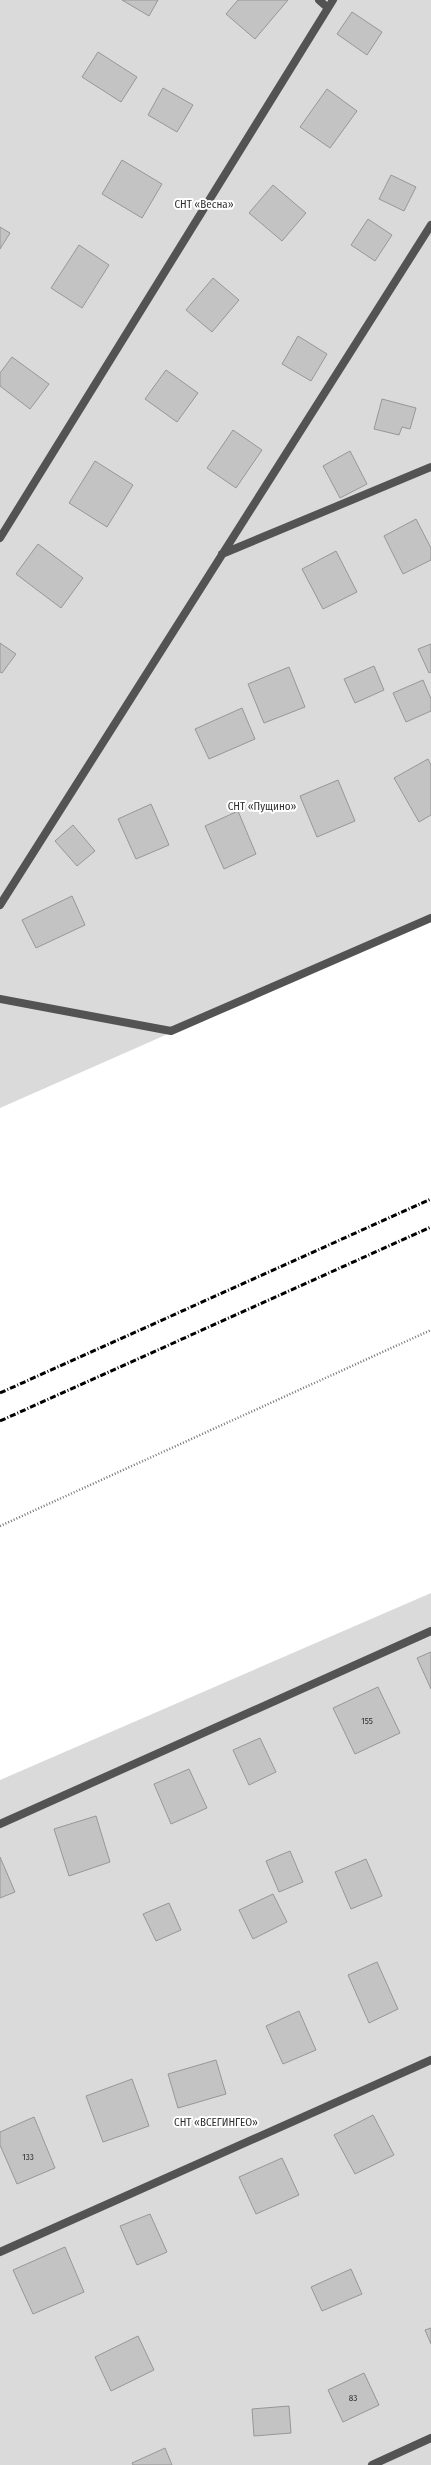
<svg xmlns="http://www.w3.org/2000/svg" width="431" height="2465" font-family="'Fira Sans Condensed',sans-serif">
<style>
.green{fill:#dadada}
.building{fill:#c3c3c3;stroke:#979797}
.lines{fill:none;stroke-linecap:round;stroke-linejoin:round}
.path{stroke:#757575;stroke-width:2.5;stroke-dasharray:1 2;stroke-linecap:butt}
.lane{stroke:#535353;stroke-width:8}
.rail{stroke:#000;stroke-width:3;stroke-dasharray:6 2 1 2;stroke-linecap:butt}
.labels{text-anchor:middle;stroke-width:4;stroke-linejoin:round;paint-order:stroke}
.number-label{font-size:9px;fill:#313131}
.park-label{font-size:11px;fill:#313131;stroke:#fff}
</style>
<rect width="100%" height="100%" fill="#fff"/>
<path class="green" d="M0,0H431V918L0,1108Z
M431,1593V2465H0V1780Z"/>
<path class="building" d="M122,0H158L149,16Z
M238,0H288L255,39L226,14Z
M352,12L382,32L367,55L337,34Z
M98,52L137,77L121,102L82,77Z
M163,88L193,105L177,132L148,115Z
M327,89L357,111L330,148L300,127Z
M122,160L162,184L142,218L102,194Z
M391,175L416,187L404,211L379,199Z
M273,185L306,213L282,241L249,213Z
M368,219L392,235L375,261L351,245Z
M0,227L10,233L0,249Z
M79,245L109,265L82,308L51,288Z
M213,278L239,300L212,332L186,310Z
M298,336L327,354L311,381L282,364Z
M12,357L49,384L30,409L0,386V373Z
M166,370L198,393L177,422L145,399Z
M382,399L416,408L410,429L402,427L399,435L374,429Z
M233,430L262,450L236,488L207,468Z
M350,451L367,484L340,498L323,466Z
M95,461L133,485L107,527L69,503Z
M416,519L431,548V560L403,574L384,536Z
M38,544L83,578L61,608L16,574Z
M336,551L357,592L323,609L302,569Z
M0,643L16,654L2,673L0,672Z
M431,644V672L429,673L418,649Z
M374,666L384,690L355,703L344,679Z
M289,667L305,707L264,723L248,684Z
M423,680L431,699V711L406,722L393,693Z
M242,708L255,739L209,759L195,729Z
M428,759L431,765V815L419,822L394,778Z
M338,780L355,821L317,837L300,796Z
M151,804L169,845L136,859L118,819Z
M238,811L256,854L224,869L205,826Z
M73,825L95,851L77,866L55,841Z
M72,896L85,925L36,948L22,920Z
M431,1652V1689L417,1658Z
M378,1687L400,1733L355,1754L333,1708Z
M260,1738L276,1772L249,1785L233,1750Z
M189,1769L207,1808L171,1824L154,1784Z
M96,1816L110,1862L69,1876L54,1829Z
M290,1851L303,1882L279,1892L266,1861Z
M0,1857L15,1892L0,1898Z
M366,1859L382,1896L351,1909L335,1872Z
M273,1894L287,1922L253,1939L239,1910Z
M169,1903L181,1930L156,1941L143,1914Z
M377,1962L398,2009L369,2023L348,1975Z
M299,2011L316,2050L283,2064L266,2026Z
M216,2060L226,2094L178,2108L168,2074Z
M132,2079L149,2126L103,2142L86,2096Z
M373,2115L394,2155L355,2174L334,2135Z
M34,2117L55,2168L17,2184L0,2145V2132Z
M282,2158L299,2195L256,2214L239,2177Z
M150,2214L167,2252L137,2265L120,2226Z
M65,2247L84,2292L33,2314L13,2270Z
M351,2269L362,2294L322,2311L311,2287Z
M431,2328V2344L425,2330Z
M138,2336L154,2370L111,2391L95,2357Z
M364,2373L379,2405L343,2422L328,2390Z
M289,2406L291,2433L254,2436L252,2409Z
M165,2448L172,2465H133L132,2463Z"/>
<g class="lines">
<path class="path" d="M0,1526L431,1330"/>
<path class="lane" d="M319,0L328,8
M0,538L333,0
M222,554L431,467
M0,905L431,225
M0,999L171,1031L431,918
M0,1824L431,1631
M0,2252L431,2060
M372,2465L431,2438"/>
<path class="rail" d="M0,1393L431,1199
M0,1421L431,1227"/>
</g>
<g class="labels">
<g class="number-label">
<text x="367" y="1724">155</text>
<text x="28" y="2160">133</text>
<text x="353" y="2401">83</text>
</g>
<g class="park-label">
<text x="204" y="208">СНТ «Весна»</text>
<text x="262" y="810">СНТ «Пущино»</text>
<text x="216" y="2126">СНТ «ВСЕГИНГЕО»</text>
</g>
</g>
</svg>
